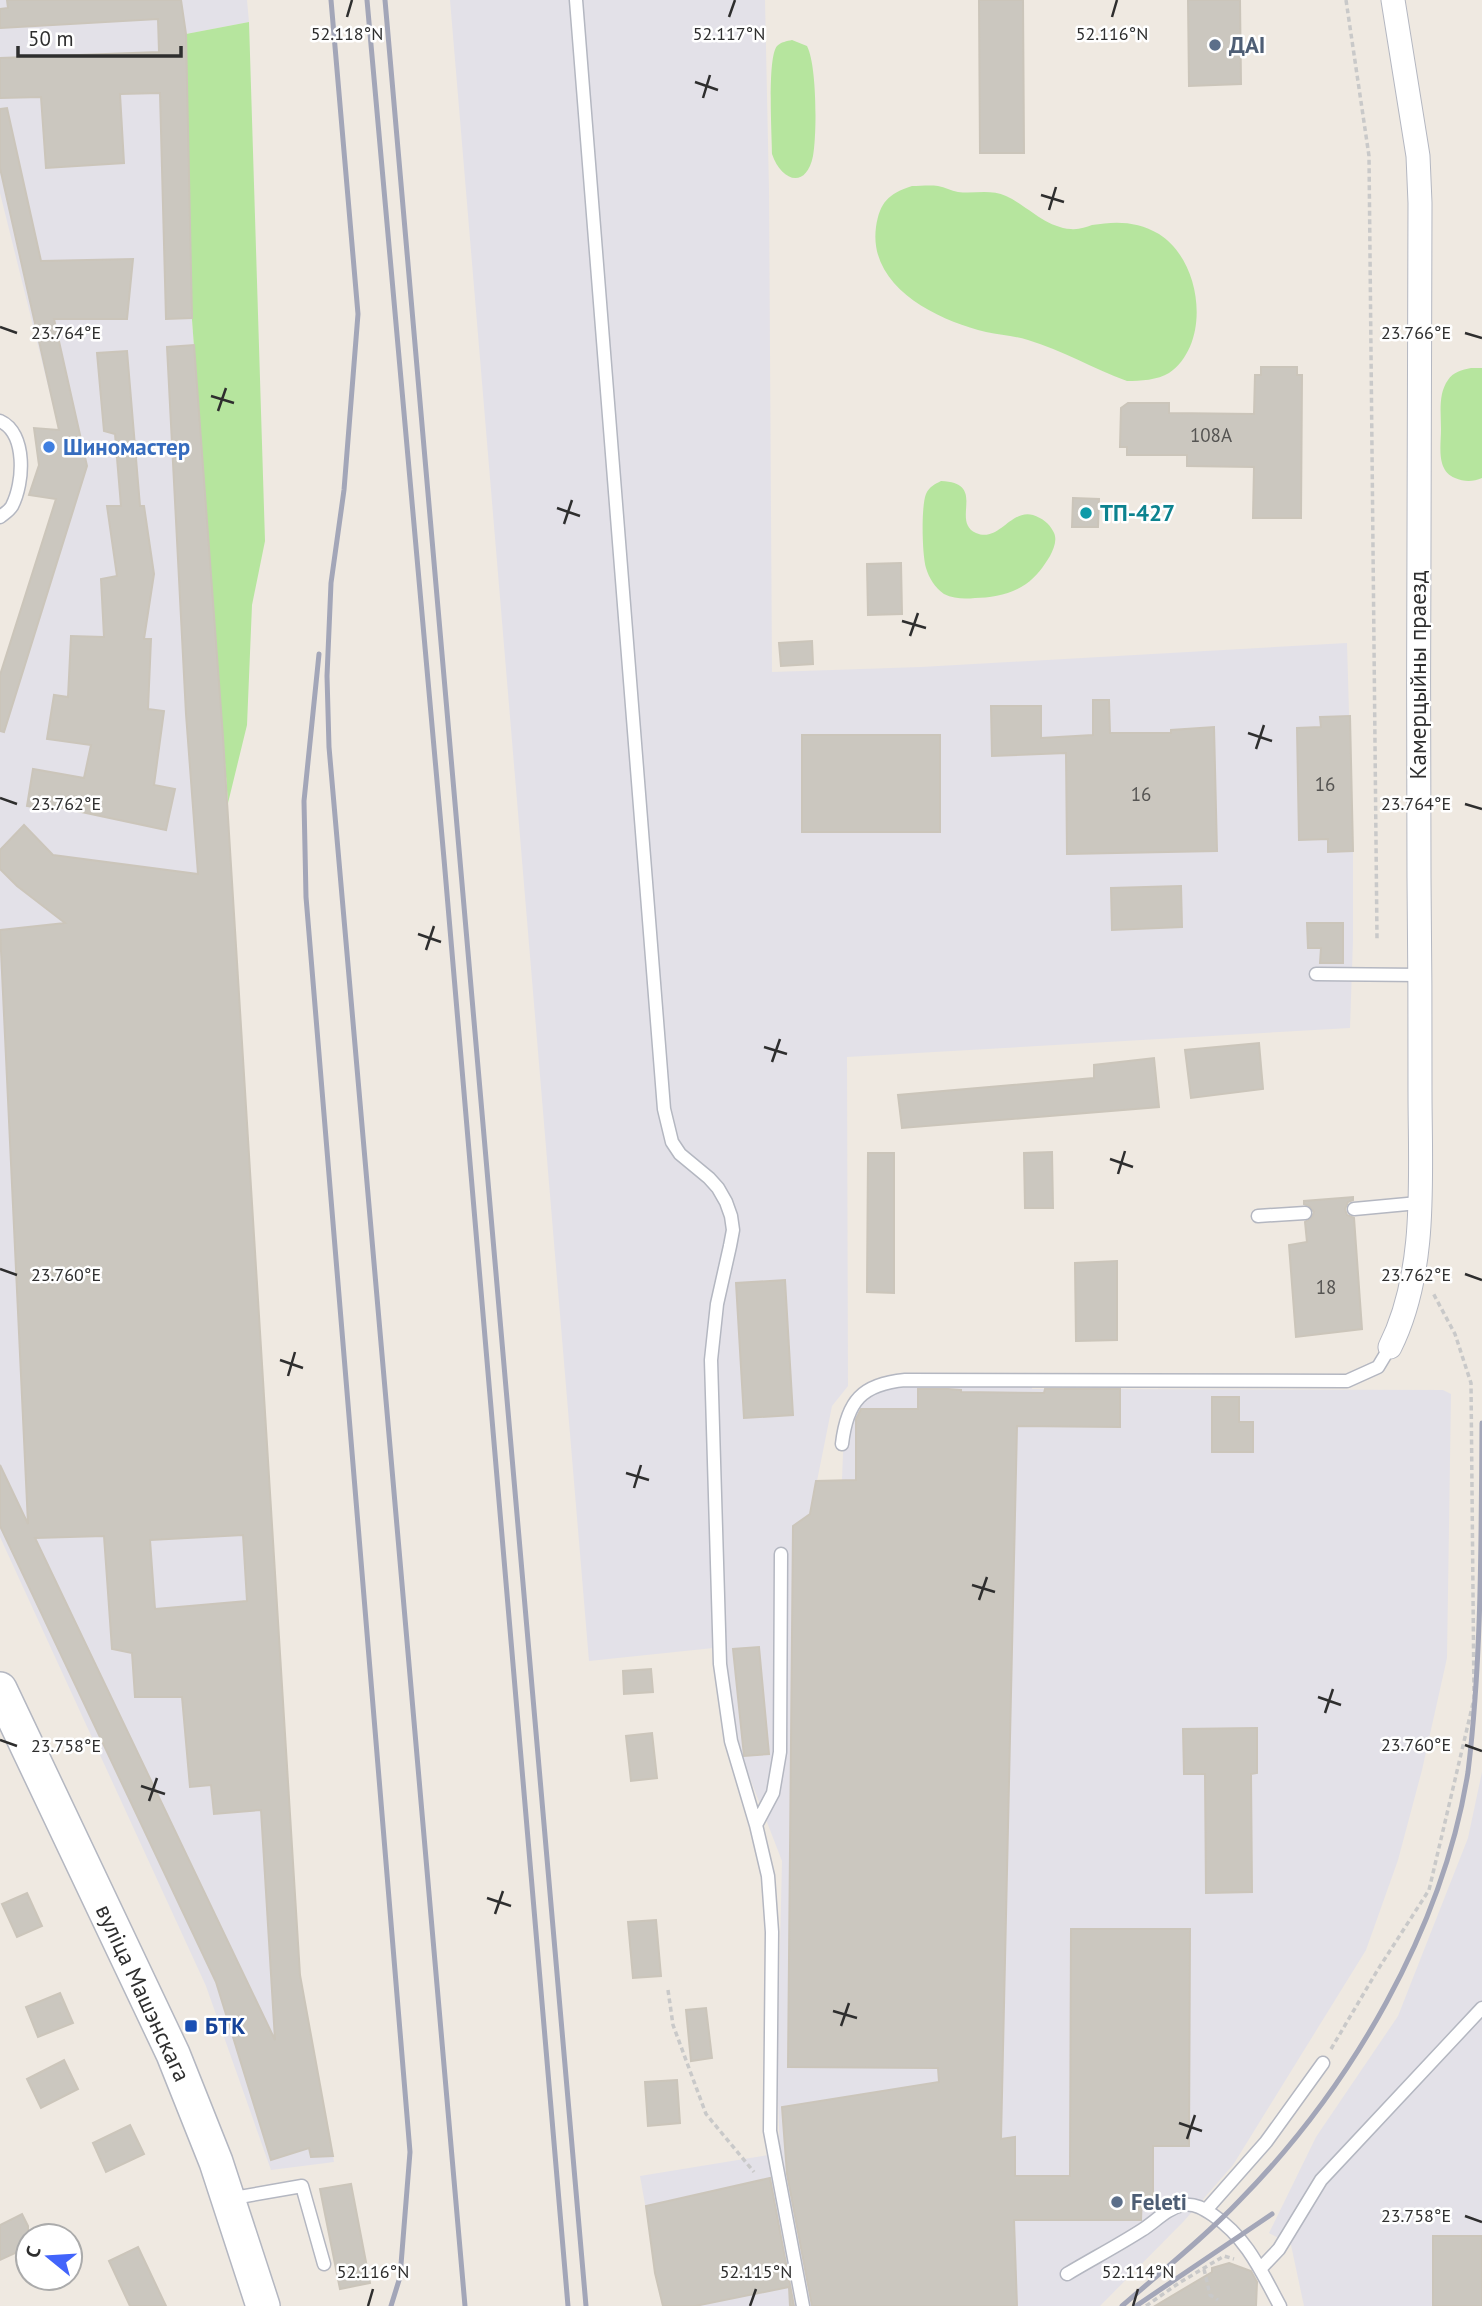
<svg xmlns="http://www.w3.org/2000/svg" width="1482" height="2306" font-family="'PT Sans',sans-serif">
<style>
.industrial{fill:#e3e1e8}
.green{fill:#b6e59e}
.building{fill:#cbc7bf;stroke:#cbc5ba;stroke-width:2;fill-rule:evenodd}
.lines{fill:none;stroke-linecap:round;stroke-linejoin:round}
.lane-casing{stroke:#b4b7c1;stroke-width:15}
.street-casing{stroke:#b4b7c1;stroke-width:25}
.secondary-casing{stroke:#b4b7c1;stroke-width:36}
.path{stroke:#c9c9c9;stroke-width:3.5;stroke-dasharray:5 3.5;stroke-linecap:butt}
.lane{stroke:#fff;stroke-width:12}
.street{stroke:#fff;stroke-width:23}
.secondary{stroke:#fff;stroke-width:33}
.rail{stroke:#a3a6b8;stroke-width:5}
.ticks{fill:none;stroke:#2e2e2e;stroke-width:2.5}
.service-dot{fill:#5c6f8a;stroke:#fff;stroke-width:2.5}
.shop-dot{fill:#3f7fe0;stroke:#fff;stroke-width:2.5}
.culture-dot{fill:#0f9aa8;stroke:#fff;stroke-width:2.5}
.transit-dot{fill:#1a4fb4;stroke:#fff;stroke-width:2.5}
.labels{text-anchor:middle;stroke-width:5;stroke-linejoin:round;paint-order:stroke}
.number-label{font-size:19px;fill:#555452}
.service-label{font-size:23px;font-weight:bold;fill:#4e5e75;stroke:#fff;text-anchor:start}
.shop-label{font-size:23px;font-weight:bold;fill:#366cbe;stroke:#fff;text-anchor:start}
.culture-label{font-size:23px;font-weight:bold;fill:#0d838f;stroke:#fff;text-anchor:start}
.street-label{font-size:23px;fill:#2e2e2e;stroke:#fff}
.transit-label{font-size:23px;font-weight:bold;fill:#164399;stroke:#fff;text-anchor:start}
.ticks-label{font-size:18px;text-anchor:middle;fill:#2e2e2e;stroke:#fff;stroke-width:5;stroke-linejoin:round;paint-order:stroke}
</style>
<rect width="100%" height="100%" fill="#efe9e1"/>
<path class="industrial" d="M0,0H247L249,22L186,34L190,293L223,737L300,1975L334,2162L271,2170L206,1986L0,1537V675L56,499L59,430L0,193Z
M450,0H765L769,190L772,672L921,667L1347,643L1353,851V940L1350,1028L847,1057L848,1386L832,1406L817,1481L842,1480L844,1427L872,1387L1032,1381V1389L1443,1390L1451,1394L1447,1658L1422,1770L1398,1860L1366,1950L1233,2165L1184,2221L1100,2306H663L640,2176L780,2153L777,2075L782,1861L741,1755L723,1647L589,1661Z
M1482,1772V2306H1304L1291,2245L1269,2233L1316,2137L1398,2016L1468,1838Z"/>
<path class="green" d="M249,22L265,541L252,605L247,725L228,803L190,293L186,34Z
M792,40L807,46C817,65 817,134 813,156C806,190 781,181 772,154C772,135 767,58 777,46C781,42 787,41 792,40Z
M912,186C920,186 930,185 938,186C945,187 951,191 958,192C974,194 991,189 1006,196C1028,206 1045,227 1071,229C1078,230 1086,227 1092,225C1116,221 1137,221 1159,234C1202,261 1212,343 1169,373C1158,380 1140,381 1127,381C1094,369 1062,350 1028,340C1015,336 1000,335 986,332C937,320 868,287 876,227C880,202 888,194 912,186Z
M1471,368H1482V478C1473,482 1464,482 1455,478C1436,470 1441,446 1441,429C1441,413 1438,394 1448,380C1453,372 1462,370 1471,368Z
M941,481C988,483 950,521 976,533C999,543 1010,509 1033,515C1042,518 1049,523 1053,531C1058,539 1054,548 1050,556C1044,566 1036,577 1026,584C1012,594 992,598 975,598C965,599 954,599 944,594C935,588 929,578 926,568C922,555 921,506 926,494C929,487 935,484 941,481Z"/>
<path class="building" d="M7,0H181L186,34L192,318L166,319L160,93L120,94L124,163L46,168L41,97L0,98V58L159,52L158,19L0,28V9L8,8Z
M979,0H1023L1024,153H980Z
M1188,0H1240L1241,84L1189,86Z
M7,108L41,261L133,259L127,319H54L87,466L4,732L0,731V675L56,499L29,495L39,465L34,428L59,430L0,168V109Z
M194,345L223,737L300,1975L333,2156L311,2157L309,2148L271,2160L216,1982L0,1526V1465L28,1524L0,930L65,923L17,886L0,869V850L24,825L53,855L198,874L186,714L167,347ZM243,1535L247,1601L155,1609L150,1540ZM104,1536L112,1649L132,1653L135,1697H182L190,1787L211,1785L214,1814L261,1810L275,2040L35,1538Z
M127,351L140,506H144L154,574L144,639H151L148,709L164,711L154,785L175,789L166,830L58,807L57,811L27,806L33,769L84,778L91,745L47,739L54,695L68,697L71,636L104,637L101,579L117,576L107,506H121L115,434L104,431L97,353Z
M1261,367H1297V375H1302L1301,518H1253L1254,467L1187,466V455H1127V447H1120L1121,408L1128,403H1169V413L1254,414L1255,375H1261Z
M1073,498L1099,499L1098,527H1072Z
M901,563L902,614L868,615L867,564Z
M812,641L813,664L781,666L779,643Z
M1093,700H1109L1110,733H1171V730L1214,727L1217,851L1067,854L1066,753L992,756L991,706H1041V738L1093,735Z
M1350,716L1353,851L1328,852V839L1299,840L1297,728L1321,727L1320,717Z
M802,735H940V832H802Z
M1181,886L1182,927L1112,930L1111,888Z
M1307,923H1343V963H1320L1321,948H1308Z
M1259,1043L1263,1089L1191,1098L1185,1050Z
M1154,1058L1159,1107L902,1128L898,1095L1094,1078V1065Z
M1052,1152L1053,1208H1025L1024,1153Z
M868,1153H894V1293L867,1292Z
M1353,1197V1200L1348,1202L1345,1209L1347,1215L1354,1218L1362,1329L1296,1337L1289,1245L1307,1242L1305,1222L1312,1217L1314,1212L1309,1206L1304,1204V1201Z
M1117,1261V1340L1076,1341L1075,1263Z
M785,1280L793,1415L744,1418L736,1283Z
M918,1389H948L961,1390V1392L1044,1393L1045,1389H1120V1427L1017,1426L1001,2139L1015,2137V2176H1070L1071,1929H1190L1189,2146H1153V2196H1142L1141,2220H1014L1017,2306H812L787,2174L782,2107L939,2082L938,2068L788,2067L793,1526L810,1514L816,1481L856,1480V1419L861,1409H918Z
M1212,1397H1239V1422H1253V1452H1212Z
M759,1647L769,1754L744,1756L733,1649Z
M651,1669L653,1692L624,1694L623,1671Z
M1257,1728V1773L1251,1774L1252,1892L1206,1893L1205,1774H1184L1183,1729Z
M652,1733L657,1778L631,1781L626,1736Z
M27,1893L42,1926L17,1937L2,1904Z
M656,1920L661,1976L633,1978L628,1922Z
M60,1993L73,2023L38,2037L26,2007Z
M706,2008L712,2058L691,2061L686,2010Z
M64,2060L78,2089L41,2108L27,2079Z
M677,2080L680,2123L648,2126L645,2082Z
M130,2125L144,2154L106,2172L93,2143Z
M770,2178L794,2306H790L789,2287L695,2306H663L655,2273L646,2206Z
M351,2184L370,2283L340,2289L320,2189Z
M22,2214L28,2226V2247L0,2260V2225Z
M1433,2236H1482V2306H1433Z
M138,2247L166,2306H130L109,2261Z
M1229,2263L1251,2271L1257,2282L1256,2306H1155L1212,2272V2268Z"/>
<g class="lines">
<g class="lane-casing">
<path id="lane" d="M576,0L664,1109L672,1142L680,1154L709,1178L718,1188L726,1202L731,1216L733,1230L730,1246L717,1304L711,1360L720,1664L731,1741L756,1825L768,1876L772,1932L770,2131L803,2306
M0,421C27,433 24,483 12,506C9,511 5,513 0,517
M1316,974L1420,975
M1354,1209L1418,1203
M1258,1216L1305,1213
M842,1444C847,1401 862,1384 905,1380L1347,1381L1378,1367L1390,1347
M756,1825L773,1793L780,1752L781,1554
M228,2199L302,2186L324,2264
M1206,2210L1266,2142L1323,2063
M1261,2268L1279,2249L1321,2180L1482,2008
M1067,2274C1092,2259 1117,2246 1142,2230C1155,2222 1167,2208 1183,2205C1195,2203 1204,2209 1213,2215C1247,2238 1261,2271 1280,2306"/>
</g>
<g class="street-casing">
<path id="street" d="M1390,1347C1428,1271 1420,1175 1420,1092C1420,1021 1420,949 1419,878C1418,653 1419,428 1420,203L1418,156L1393,0"/>
</g>
<g class="secondary-casing">
<path id="secondary" d="M0,1689L173,2054L216,2162L263,2306"/>
</g>
<path class="path" d="M1346,0L1369,156L1377,939
M668,1990L673,2025L706,2114L754,2172
M1331,2049L1377,1971L1429,1890L1474,1699L1471,1383L1455,1334L1433,1293
M1204,2269L1210,2295L1218,2300
M1146,2306L1179,2283L1224,2256L1234,2259"/>
<use href="#lane" class="lane"/>
<use href="#street" class="street"/>
<use href="#secondary" class="secondary"/>
<path class="rail" d="M331,0L358,314L344,490L331,583L327,676L329,747L465,2306
M367,0L444,859L568,2306
M385,0L586,2306
M319,654L304,801L306,897L410,2152L400,2277L391,2306
M1122,2306C1162,2271 1204,2238 1240,2200C1351,2087 1443,1929 1468,1772C1482,1657 1481,1539 1482,1423
M1136,2306L1272,2214"/>
</g>
<path class="ticks" d="M347,17L352,0M729,17L735,0M1112,17L1117,0M695,82L718,90M703,98L710,75M1041,195L1064,202M1049,210L1056,187M0,327L17,333M1465,333L1482,338M211,396L234,403M218,411L226,388M557,508L580,516M564,524L572,500M902,621L926,628M910,636L918,613M1248,733L1272,741M1256,749L1264,725M0,798L17,804M1465,804L1482,809M418,934L441,942M426,950L434,926M764,1047L787,1054M772,1062L780,1039M1110,1159L1133,1167M1118,1174L1125,1151M0,1269L17,1275M1465,1274L1482,1280M280,1360L303,1368M288,1376L295,1352M626,1473L649,1480M634,1488L641,1465M972,1585L995,1592M979,1600L987,1577M1318,1697L1341,1705M1325,1713L1333,1689M0,1740L17,1746M1465,1745L1482,1751M141,1786L165,1794M149,1801L157,1778M487,1898L511,1906M495,1914L503,1891M833,2011L857,2018M841,2026L849,2003M1179,2123L1202,2131M1187,2139L1195,2115M1465,2216L1482,2222M368,2306L373,2289M750,2306L756,2289M1133,2306L1138,2289"/>
<g class="service-dot">
<circle cx="1215" cy="45" r="7"/>
<circle cx="1117" cy="2202" r="7"/>
</g>
<circle class="shop-dot" cx="49" cy="447" r="7"/>
<circle class="culture-dot" cx="1086" cy="513" r="7"/>
<rect class="transit-dot" x="184" y="2019" width="14" height="14" rx="3.5"/>
<g class="labels">
<g class="number-label">
<text x="1211" y="442">108А</text>
<text x="1325" y="791">16</text>
<text x="1141" y="801">16</text>
<text x="1326" y="1294">18</text>
</g>
<g class="service-label">
<text x="1229" y="53">ДАІ</text>
<text x="1131" y="2210">Feleti</text>
</g>
<g class="shop-label">
<text x="63" y="455">Шиномастер</text>
</g>
<g class="culture-label">
<text x="1100" y="521">ТП-427</text>
</g>
<g class="street-label">
<text transform="translate(1418 675) rotate(-90)" y="8">Камерцыйны праезд</text>
<text transform="translate(143 1993) rotate(65)" y="8">вуліца Машэнскага</text>
</g>
<g class="transit-label">
<text x="205" y="2034">БТК</text>
</g>
</g>
<g class="ticks-label">
<text x="347" y="40">52.118°N</text>
<text x="729" y="40">52.117°N</text>
<text x="1112" y="40">52.116°N</text>
<text x="1416" y="339">23.766°E</text>
<text x="66" y="339">23.764°E</text>
<text x="1416" y="810">23.764°E</text>
<text x="66" y="810">23.762°E</text>
<text x="1416" y="1281">23.762°E</text>
<text x="66" y="1281">23.760°E</text>
<text x="1416" y="1751">23.760°E</text>
<text x="66" y="1752">23.758°E</text>
<text x="1416" y="2222">23.758°E</text>
<text x="373" y="2278">52.116°N</text>
<text x="756" y="2278">52.115°N</text>
<text x="1138" y="2278">52.114°N</text>
</g>
<g transform="translate(49 2257) rotate(288)"><circle r="33" fill="#ffffff" stroke="#ababab" stroke-width="2"/>
<path d="M0-5L12 26L0 18L-12 26Z" fill="#4264fb"/>
<text y="-10" font-size="19" font-weight="bold" text-anchor="middle" fill="#2e2e2e">С</text>
</g>
<path d="M18 46v10h163v-10" fill="none" stroke="#2e2e2e" stroke-width="3.5"/>
<text x="28" y="46" font-size="21" fill="#2e2e2e" stroke="#ffffff" stroke-width="5" paint-order="stroke">50 m</text>
</svg>
